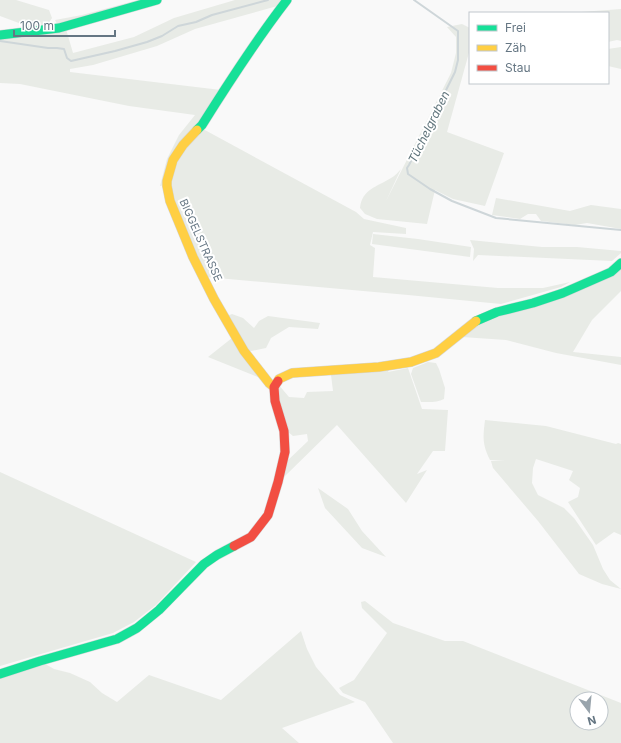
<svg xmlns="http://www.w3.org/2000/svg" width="621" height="743" font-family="Inter,sans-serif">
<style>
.green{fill:#e8ebe6;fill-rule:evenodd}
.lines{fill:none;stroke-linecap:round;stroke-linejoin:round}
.stream{stroke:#ced6d9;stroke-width:2}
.fast-casing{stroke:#d5d6d7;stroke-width:10}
.slow-casing{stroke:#d5d6d7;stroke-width:10}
.jam-casing{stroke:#d5d6d7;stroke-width:10}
.fast{stroke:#16e098;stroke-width:9}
.slow{stroke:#ffcf43;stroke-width:9}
.jam{stroke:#f24e42;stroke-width:9}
.labels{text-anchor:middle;stroke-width:4;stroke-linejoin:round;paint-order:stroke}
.street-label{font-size:11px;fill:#657683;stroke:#fff}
.water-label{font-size:12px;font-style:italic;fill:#60757c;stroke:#fff}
</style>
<rect width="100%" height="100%" fill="#f9f9f9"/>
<path class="green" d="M0,0H16L49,10L52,18L46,27L35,29L0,16Z
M138,0H151L58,26L55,20L82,15Z
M235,0H284L281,5L195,29L157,46L93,65L70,69V72L221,90L200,123L182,143L165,185L160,186L167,159L179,135L195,115L129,106L20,84L0,83V39L66,29L73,53L134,37L174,18Z
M621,9V41L617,40L608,42V13H567Z
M462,24L470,28V49L447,132L504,153L485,206L453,199L435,190L427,224L377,219L365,214L360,208C362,189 377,187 391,178C395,176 398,172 401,169L386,201L451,73L456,53V37L447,27Z
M621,47V69L608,66V49Z
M203,129L356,212L364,219L406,228V234L373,232L370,245L375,248L373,277L498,288H543L570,282L561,287L501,304L408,295L206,277L173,200L171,182L176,160L185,146Z
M496,198L570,211L591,205L621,209V229L587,223L575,225L541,221L536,214H528L520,219L492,215Z
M373,234L418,239L471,247L470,257L372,244Z
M470,240L542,247H577L621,251V253L612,261L478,255L473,261L474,249Z
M621,269V291L592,320L573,352L621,357V365L556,353L506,340L462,337L480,322L612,274Z
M232,314L243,318L254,328L259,321L268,316L320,323L318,329L289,327L271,338L266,348L251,351L246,350L227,316Z
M232,338L263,379L208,357Z
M428,362L436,363L439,369L445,388L444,399C437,403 428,402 421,402L411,374L413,368Z
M408,368L422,409L448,410L445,451H433L417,474L427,470L406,503L337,425L283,478L286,462L308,441L307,434L293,436L287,431L277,401L278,384L289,397L304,398L307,392L333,391L331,375L389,370L388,372Z
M485,420L546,426L616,444L618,443L621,444V535L614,532L596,545L568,502L578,497L580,488L569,480L573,471L536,459L533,468L532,483L538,495L564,508L574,518L593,545L603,569L610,580L621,589L602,584L579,574L538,521L493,468L491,461H505L490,460C482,444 483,437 485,420Z
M0,472L196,562L156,605L134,622L113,633L0,666Z
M318,488L348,509L362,531L386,557L362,548L325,508Z
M365,601L393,623L445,641H463L621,703V743H393L365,702L343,693L339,688L354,680L387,633L362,608L361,602ZM577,699H601V723H577Z
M301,631L307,649L316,667L340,695L355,702L282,728L299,743H0V674L40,661L54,669L70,673L90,682L102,693L117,702L149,675L221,700Z"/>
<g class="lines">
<path class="stream" d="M414,0L458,31V60L455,72L409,165L407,168L408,174L430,189L452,201L496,218L621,230
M0,41L48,48H57L64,49L67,58L71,61L115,51L147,42L162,36L178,26L196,22L212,15L268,0"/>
<g class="fast-casing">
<path id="fast" d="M0,35L59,28L157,0
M197,130L202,125C229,82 256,40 287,0
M476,321L497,312L533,303L563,293L611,272L621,263
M0,674L40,661L117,639L137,628L159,610L204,564L217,555L234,546"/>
</g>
<g class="slow-casing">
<path id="slow" d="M197,130L183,145L173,160L167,181V186L170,201L193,257L214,299L244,351L269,383L274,387
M278,381L279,379L292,373L379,367L411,362L436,353L476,321"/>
</g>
<g class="jam-casing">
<path id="jam" d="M234,546L251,537L268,515L278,482L285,452L284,431L275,401L274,387L278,381"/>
</g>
<use href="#fast" class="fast"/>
<use href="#slow" class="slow"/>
<use href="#jam" class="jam"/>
</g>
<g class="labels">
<g class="street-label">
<text transform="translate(201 240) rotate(66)" y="4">BIGGELSTRASSE</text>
</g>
<g class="water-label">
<text transform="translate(429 127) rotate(-64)" y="4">Tüchelgraben</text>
</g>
</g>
<rect x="469" y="12" width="140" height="72" fill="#ffffff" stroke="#c1c8cd"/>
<rect x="477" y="25" width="20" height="6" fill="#16e098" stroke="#c1c8cd"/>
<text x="505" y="32" font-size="12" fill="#657683">Frei</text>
<rect x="477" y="45" width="20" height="6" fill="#ffcf43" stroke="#c1c8cd"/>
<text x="505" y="52" font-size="12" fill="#657683">Zäh</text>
<rect x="477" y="65" width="20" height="6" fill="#f24e42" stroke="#c1c8cd"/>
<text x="505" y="72" font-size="12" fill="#657683">Stau</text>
<g transform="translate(589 711) rotate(164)"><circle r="19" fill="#ffffff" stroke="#c1c8cd"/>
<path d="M0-3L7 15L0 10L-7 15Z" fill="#99a4ac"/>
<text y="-6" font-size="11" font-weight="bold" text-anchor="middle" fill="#657683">N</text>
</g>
<path d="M14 30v6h101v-6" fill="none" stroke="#657683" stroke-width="2"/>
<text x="20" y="30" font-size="12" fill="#657683" stroke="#ffffff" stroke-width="3" paint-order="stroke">100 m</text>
</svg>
